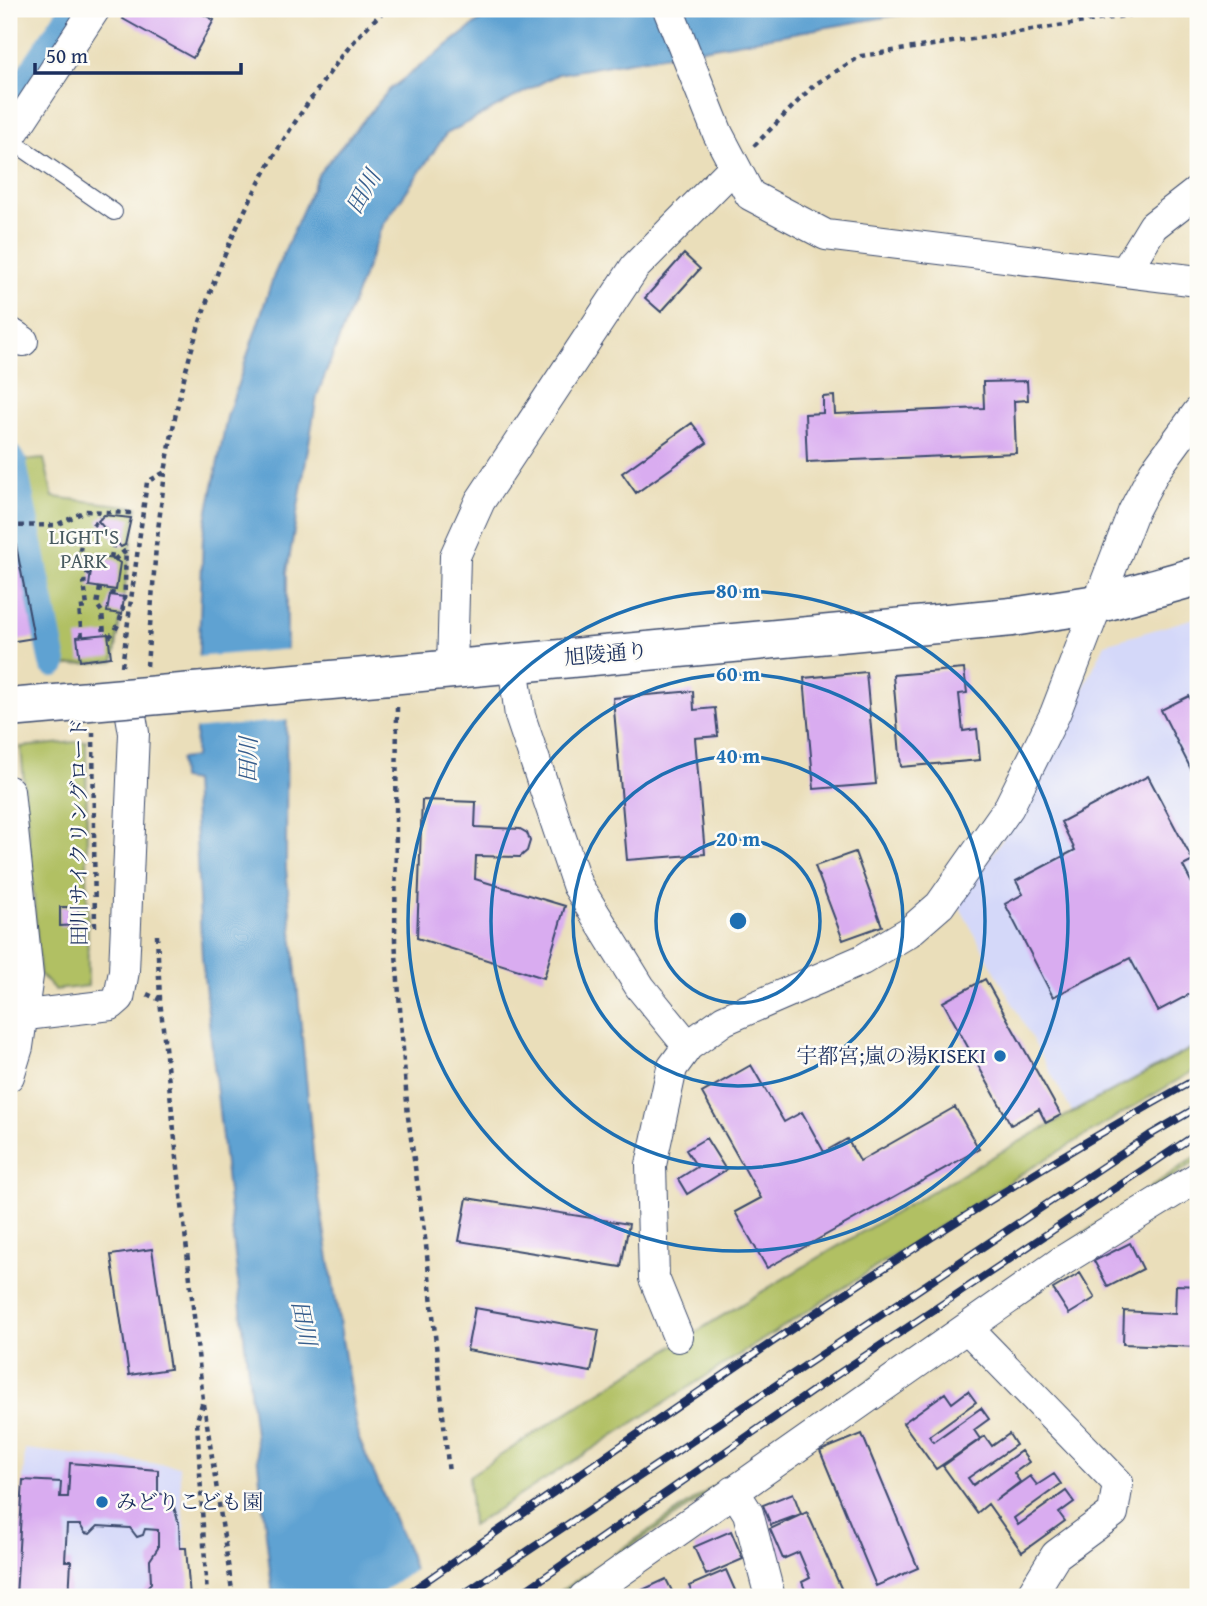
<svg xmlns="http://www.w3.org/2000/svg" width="1207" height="1606" font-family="'Gentium Book Plus','Noto Serif JP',serif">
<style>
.built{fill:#d4d8f9}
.green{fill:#b1c063;stroke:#667860;stroke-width:2}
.water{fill:#5ea2d2;stroke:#3c6898;stroke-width:2}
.pier{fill:#eadeba}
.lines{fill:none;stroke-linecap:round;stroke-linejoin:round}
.canal{stroke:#5ea2d2;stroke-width:28}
.building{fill:#d9acf0}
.service-casing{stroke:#3a496c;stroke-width:18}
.minor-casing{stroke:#3a496c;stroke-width:32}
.tertiary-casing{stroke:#3a496c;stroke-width:41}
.path{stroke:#3a496c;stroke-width:4.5;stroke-dasharray:5 5;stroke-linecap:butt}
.service{stroke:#fff;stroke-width:16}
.minor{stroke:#fff;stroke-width:30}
.tertiary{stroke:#fff;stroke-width:38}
.rail-casing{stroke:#1b2f5e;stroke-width:8}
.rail{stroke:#fdfcf7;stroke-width:5;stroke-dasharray:16;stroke-linecap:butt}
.tertiary-bridge-casing{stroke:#3a496c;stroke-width:41;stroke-linecap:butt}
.tertiary-bridge{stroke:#fff;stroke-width:38}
.ring{fill:none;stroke:#1f6fb2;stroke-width:3.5}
.poi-dot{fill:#1f6fb2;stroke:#fdfcf7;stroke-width:2.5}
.labels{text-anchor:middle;stroke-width:5;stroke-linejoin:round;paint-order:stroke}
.park-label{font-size:21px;fill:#485a60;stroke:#fdfcf7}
.street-label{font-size:21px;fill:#1b2f5e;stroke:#fdfcf7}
.poi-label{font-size:21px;fill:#1b2f5e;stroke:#fdfcf7;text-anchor:end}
.water-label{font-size:23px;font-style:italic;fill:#365d8c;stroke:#fdfcf7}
.centre{fill:#1f6fb2;stroke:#fdfcf7;stroke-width:3.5}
.ring-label{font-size:21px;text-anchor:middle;font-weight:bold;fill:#1f6fb2;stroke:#fdfcf7;stroke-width:5;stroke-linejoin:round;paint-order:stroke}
</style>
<rect width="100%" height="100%" fill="#fdfcf7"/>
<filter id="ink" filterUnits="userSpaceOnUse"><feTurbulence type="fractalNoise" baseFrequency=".0143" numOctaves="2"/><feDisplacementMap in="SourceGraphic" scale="14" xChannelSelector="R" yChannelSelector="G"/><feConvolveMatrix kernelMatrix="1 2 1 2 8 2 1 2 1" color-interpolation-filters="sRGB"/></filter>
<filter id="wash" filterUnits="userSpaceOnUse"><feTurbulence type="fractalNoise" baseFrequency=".00686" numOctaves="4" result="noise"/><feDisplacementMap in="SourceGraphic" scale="28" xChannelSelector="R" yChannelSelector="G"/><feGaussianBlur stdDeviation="1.57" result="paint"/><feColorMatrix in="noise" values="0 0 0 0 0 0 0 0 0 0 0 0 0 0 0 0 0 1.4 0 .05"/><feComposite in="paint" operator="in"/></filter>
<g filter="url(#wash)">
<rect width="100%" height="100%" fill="#eadeba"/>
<path class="built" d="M1198,617V1045L1072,1112L958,904L1026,805L1105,644Z
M25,1449L179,1466L190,1597H16Z"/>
<path class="green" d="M44,459L53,497L137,507L114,661L61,666L18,461Z
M86,741L88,986L55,990L40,974L21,747Z
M1198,1045V1068L1023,1173L472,1526L469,1476C705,1322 948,1176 1198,1045Z
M1198,1155V1160L557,1597H552Z"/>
<path class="water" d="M495,9H932L558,74L446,134L383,225L317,396L287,572L286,868L315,1173L358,1437L409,1553L422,1597H273L202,958L193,781L181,779L180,759L195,757L203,535L227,417L274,275L319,173L389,90Z"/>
<path class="pier" d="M291,649V720L192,729L195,657Z
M417,1568L426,1597H376Z"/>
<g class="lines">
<path class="canal" d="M9,107L74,9
M9,458L13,464L53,663"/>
</g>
<g id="blocks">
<path class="building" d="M129,9H206L203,14L214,20L193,58L123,19Z
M684,254L700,269L661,312L645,298Z
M1027,381L1028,400L1014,401L1016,453L807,462L805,414L823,413V397L834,396L835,414L984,408L983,382Z
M692,423L707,443L636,493L622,473Z
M9,509L34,638L9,642Z
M104,515L131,518L125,545L121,547L98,521Z
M93,556L114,559L120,563L116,590L89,586Z
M110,595L124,597L122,614L107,612Z
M108,634L111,657L80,661L77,637Z
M964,669L967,693L959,694L963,731L977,729L980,760L901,767L893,675Z
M866,672L876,784L814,789L804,678Z
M693,691L694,710L715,708L718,736L695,738L705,854L627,860L613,698Z
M1189,696L1193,704L1198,702V783L1161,710Z
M1148,776L1193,861L1183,866L1198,895V990L1158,1011L1130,958L1053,997L1005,904L1023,894L1016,881L1075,850L1061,822Z
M422,800L476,802L475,827L520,829L527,833L530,841L527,851L520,857L476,856L475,879L565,906L544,978L417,938Z
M855,852L882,926L843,940L815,866Z
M60,907H78V925L60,926Z
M985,979L1061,1115L1046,1123L1039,1109L1011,1125L943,1002Z
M751,1065L784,1122L802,1112L824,1152L847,1139L860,1161L955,1107L979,1149L767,1268L735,1212L761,1198L702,1093Z
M706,1138L726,1170L687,1194L678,1179L697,1167L686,1150Z
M467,1198L629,1224L621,1267L459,1241Z
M1130,1243L1143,1269L1108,1287L1094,1261Z
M152,1249L170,1369L129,1375L111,1255Z
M1080,1273L1095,1298L1069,1314L1053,1289Z
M1176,1285L1198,1286V1347L1123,1344L1124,1311L1175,1314Z
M475,1308L599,1330L591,1372L467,1350Z
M968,1391L976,1402L929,1436L933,1442L981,1408L989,1419L974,1430L980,1439L936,1469L903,1423L945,1393L952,1403Z
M862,1434L918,1568L876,1586L820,1451Z
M1009,1434L1016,1445L968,1478L973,1485L1021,1451L1029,1462L1014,1473L1020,1482L995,1501L1030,1476L1037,1485L1054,1474L1061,1484L1014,1518L1018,1525L1066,1491L1074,1502L1059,1513L1065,1521L1022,1552L988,1504L977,1513L943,1466L985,1436L992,1446Z
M70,1463L158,1470V1494H170L179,1524L180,1548H186L190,1597H146L142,1593L151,1583L150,1560L158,1548V1530L145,1529L143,1535L137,1537L130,1528L98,1526L90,1534L85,1533L80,1525H67L65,1561H71L69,1597H16L23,1480L61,1482L60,1497H68Z
M793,1493L801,1514L771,1525L763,1505Z
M807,1512L845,1597H808L802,1582L810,1578L799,1552L783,1559L770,1529Z
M731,1531L743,1559L706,1575L694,1547Z
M726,1570L738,1597H694L689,1586Z
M666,1579L675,1597H639L636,1593Z"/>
</g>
</g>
<g filter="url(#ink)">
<use href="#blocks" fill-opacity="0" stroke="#3a496c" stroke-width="2"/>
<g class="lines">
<g class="service-casing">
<path id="service" d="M9,139L114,212"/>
</g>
<g class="minor-casing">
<path id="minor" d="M668,9L718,134L750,195L826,235L1198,281
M9,139L95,9
M1125,272L1153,226L1198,191
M9,332L23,341
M513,663L520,716L577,885L640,987L688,1046
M452,669L455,556L480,501L635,267L734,167
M9,791L28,976L18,1047L9,1076
M9,1017L111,1005L119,998L124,971L134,733L128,698
M968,1329L1118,1483L1113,1513L1056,1555L1030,1597
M678,1337L654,1278L651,1165L672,1068L688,1046L724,1020L862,960L909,932L940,905L1009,807L1055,714L1133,512L1154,472L1198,412
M734,1491L748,1513L770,1597
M584,1597L1062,1261L1198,1177"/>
</g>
<g class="tertiary-casing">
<path id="tertiary" d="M389,675L1012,617L1097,604L1198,576"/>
</g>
<path class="path" d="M754,146L814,85L861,56L1130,15L1154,9
M9,526L57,525L85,511L129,513L126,518
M111,558L113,547
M114,560L126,550L125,545
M90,575L78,565L82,536L100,518
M100,588L97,605L102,612L104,634
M112,596L113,590
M82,637L79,608L87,607L84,582H89
M109,637C129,621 124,574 126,550
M122,666L147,482L165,472C171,440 176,408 184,378C210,274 255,175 318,89C337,62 360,30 387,9
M147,666L156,546L165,473
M397,707L395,940L408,1117L426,1245L449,1474
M93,732L95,930
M157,935L160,999
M147,994L160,1000L203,1400L197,1421L207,1597
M204,1404L233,1597"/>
<use href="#service" class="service"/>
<use href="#minor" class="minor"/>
<use href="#tertiary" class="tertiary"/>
<g class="rail-casing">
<path id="rail" d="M403,1597C663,1417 921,1231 1198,1078
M459,1597L1150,1135L1198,1107
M516,1597L817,1388L1198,1133"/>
</g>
<use href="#rail" class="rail"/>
<g class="tertiary-bridge-casing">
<path id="tertiary-bridge" d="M9,708L389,675"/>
</g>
<use href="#tertiary-bridge" class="tertiary-bridge"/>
</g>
</g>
<g class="ring">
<circle cx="738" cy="921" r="82"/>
<circle cx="738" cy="921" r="165"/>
<circle cx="738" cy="921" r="247"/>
<circle cx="738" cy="921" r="330"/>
</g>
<g class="poi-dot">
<circle cx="1000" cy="1056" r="7"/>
<circle cx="102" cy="1502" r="7"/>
</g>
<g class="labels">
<g class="park-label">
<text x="84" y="544">LIGHT'S<tspan x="84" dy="24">PARK</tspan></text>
</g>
<g class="street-label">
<text transform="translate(606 654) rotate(-5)" y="7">旭陵通り</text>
<text transform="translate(79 832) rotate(-90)" y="7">田川サイクリングロード</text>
</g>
<g class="poi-label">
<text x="986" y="1063">宇都宮;嵐の湯KISEKI</text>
<text x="116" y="1509" text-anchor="start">みどりこども園</text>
</g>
<g class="water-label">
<text transform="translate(363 192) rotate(-61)" y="8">田川</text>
<text transform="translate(248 760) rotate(-89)" y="8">田川</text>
<text transform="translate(304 1323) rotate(79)" y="8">田川</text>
</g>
</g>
<circle cx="738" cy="921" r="10" class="centre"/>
<g class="ring-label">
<text x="738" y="598">80 m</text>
<text x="738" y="681">60 m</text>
<text x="738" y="763">40 m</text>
<text x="738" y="846">20 m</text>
</g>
<rect width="1207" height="1606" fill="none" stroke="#fdfcf7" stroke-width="35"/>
<path d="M35 63v10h206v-10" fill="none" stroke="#1b2f5e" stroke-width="3.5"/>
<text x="46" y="63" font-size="21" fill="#1b2f5e" stroke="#fdfcf7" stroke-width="5" paint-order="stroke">50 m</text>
</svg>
